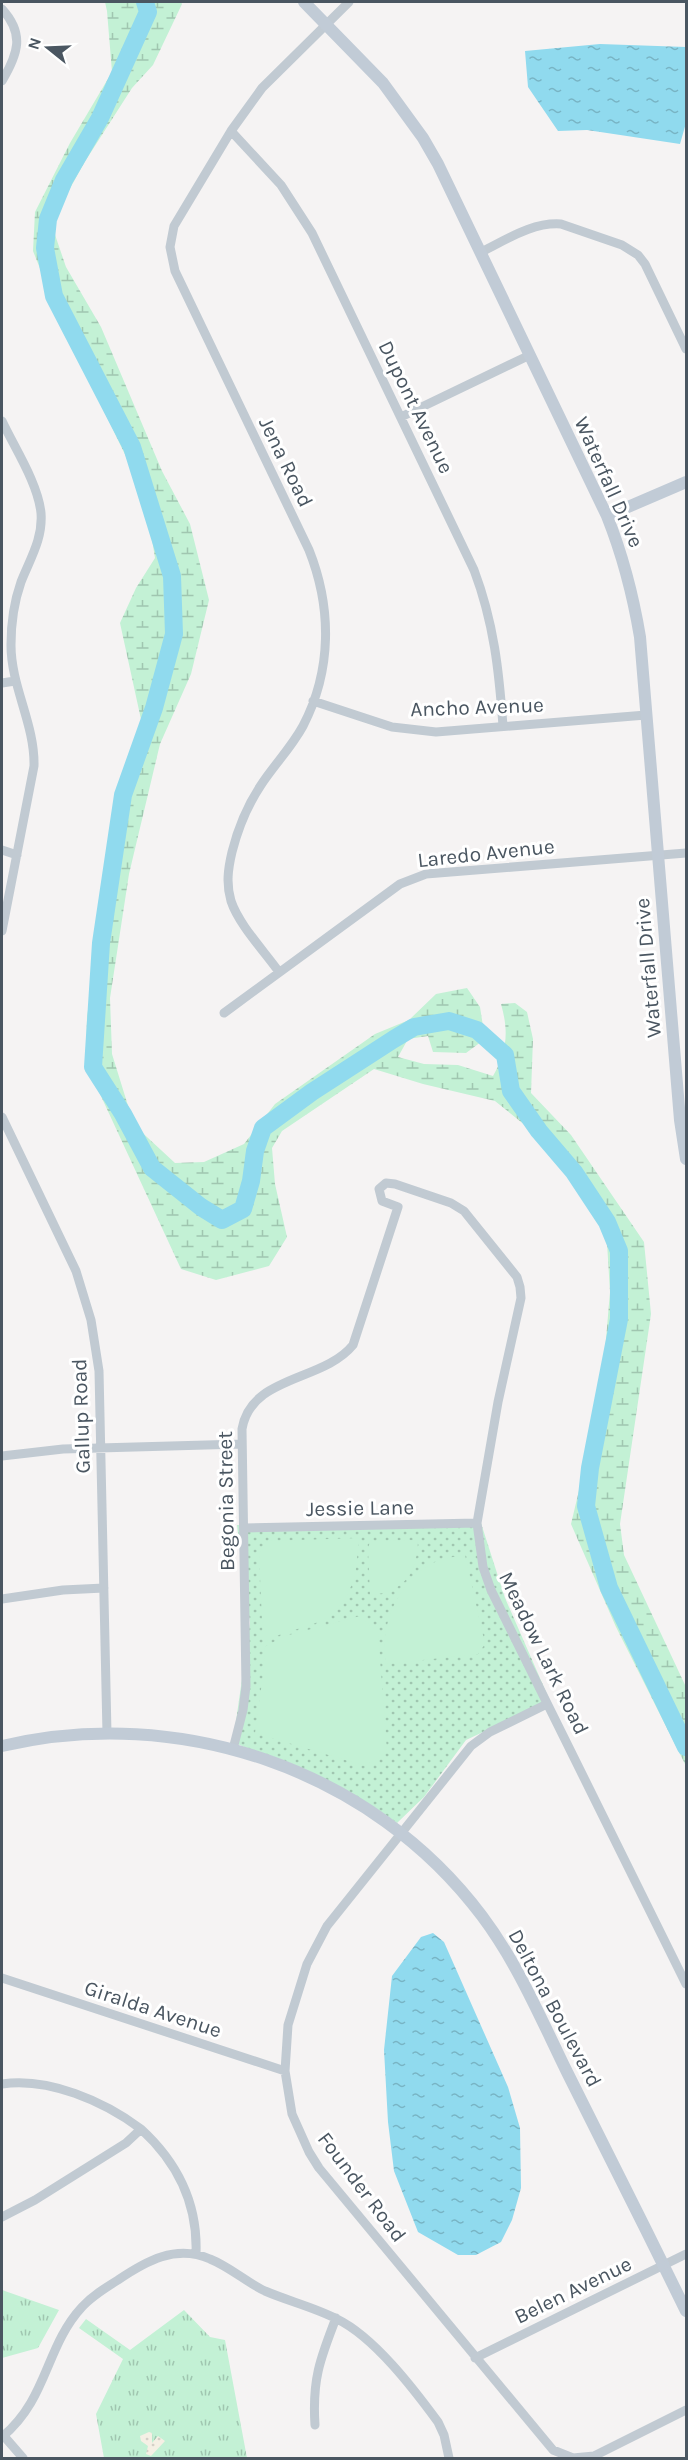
<svg xmlns="http://www.w3.org/2000/svg" width="688" height="2460" font-family="Karla,sans-serif">
<style>
.grass{fill:url(#grass-tufts)}
.wetland{fill:url(#wetland-marsh)}
.sand{fill:url(#sand-dots)}
.park{fill:url(#park-dots)}
.pitch{fill:#c3f1d5}
.water{fill:url(#water-ripples)}
.lines{fill:none;stroke-linecap:round;stroke-linejoin:round}
.river{stroke:#90daee;stroke-width:18}
.street{stroke:#c1cad2;stroke-width:9}
.secondary{stroke:#c1cbd6;stroke-width:12}
.labels{text-anchor:middle;stroke-width:6;stroke-linejoin:round;paint-order:stroke}
.street-label{font-size:21px;fill:#4a5661;stroke:#fff}
</style>
<defs>
<pattern id="grass-tufts" width="24" height="20" patternUnits="userSpaceOnUse" patternTransform="scale(1.5)"><rect width="24" height="20" fill="#c3f1d5"/><path d="M3 7l-1-3M5 7V3M7 7l1-3M15 17l-1-3M17 17v-4M19 17l1-3" fill="none" stroke="#a0c6b0"/></pattern>
<pattern id="wetland-marsh" width="20" height="14" patternUnits="userSpaceOnUse" patternTransform="scale(1.5)"><rect width="20" height="14" fill="#c3f1d5"/><path d="M1 5h8M5 5V1M11 12h8M15 12V8" fill="none" stroke="#a0c6b0"/></pattern>
<pattern id="sand-dots" width="8" height="8" patternUnits="userSpaceOnUse" patternTransform="scale(1.5)"><rect width="8" height="8" fill="#f5f0e5"/><path d="M2 2h.1M6 6h.1" fill="none" stroke="#d4d0c7" stroke-width="1.8" stroke-linecap="round"/></pattern>
<pattern id="park-dots" width="8" height="8" patternUnits="userSpaceOnUse" patternTransform="scale(1.5)"><rect width="8" height="8" fill="#c3f1d5"/><path d="M2 2h.1M6 6h.1" fill="none" stroke="#a0c6b0" stroke-width="1.8" stroke-linecap="round"/></pattern>
<pattern id="water-ripples" width="26" height="14" patternUnits="userSpaceOnUse" patternTransform="scale(1.5)"><rect width="26" height="14" fill="#90daee"/><path d="M2 4q2-2 4 0t4 0M15 11q2-2 4 0t4 0" fill="none" stroke="#78b4c4"/></pattern>
</defs>
<rect width="100%" height="100%" fill="#f5f3f3"/>
<path class="grass" d="M2,2290L59,2310L38,2348L2,2358Z
M184,2310L210,2337L225,2340L247,2458H104L96,2414L123,2359L79,2328L86,2319L130,2350Z"/>
<path class="wetland" d="M105,2H181L182,4L153,65L132,88L84,163L51,223L66,267L101,327L162,471L190,524L209,600L191,674L160,744L129,874L110,998L112,1054L134,1125L175,1163L204,1162L244,1144L275,1104L375,1034L409,1020L436,994L467,988L480,1007L485,1039L466,1053L433,1052L428,1036L408,1039L398,1057L424,1064L458,1065L493,1076C507,1051 509,1032 501,1004L515,1003L527,1012L533,1039L531,1093L571,1135L644,1242L651,1314L620,1524L624,1555L686,1687V1766L616,1627L571,1524L601,1398L610,1292L606,1226L557,1151L495,1101L423,1084L374,1069L282,1131L272,1148L275,1184L287,1237L269,1266L216,1280L181,1269L100,1094L86,1060L87,1016L109,891L142,724L120,623L136,588L155,558L145,496L63,326L33,251L35,212L70,143L112,72L107,11Z"/>
<path class="sand" d="M149,2432L152,2433V2443L158,2436L165,2441L151,2456L146,2454L148,2446L141,2441L140,2436Z"/>
<path class="park" d="M480,1520L505,1598L550,1701L466,1740L424,1797L397,1823C364,1799 328,1779 290,1763C272,1755 251,1751 233,1742L250,1623L237,1525Z"/>
<path class="pitch" d="M360,1538C356,1553 358,1570 352,1584C332,1633 300,1621 263,1643L259,1554L268,1541Z
M418,1540C417,1573 405,1592 370,1595L368,1549L370,1541Z
M465,1555L485,1644L478,1654L386,1664C379,1626 397,1582 433,1563C443,1558 454,1557 465,1555Z
M360,1616L378,1633L387,1751L365,1766L255,1733L265,1660L264,1647L285,1636Z"/>
<path class="water" d="M600,44L686,47V123L680,144L587,130L558,131L528,87L525,51Z
M433,1933L444,1942L508,2087L520,2128L521,2188L512,2220L501,2242L476,2255H458L418,2232L394,2171L388,2122L384,2050L392,1976L421,1937Z"/>
<g class="lines">
<path class="river" d="M145,2L148,12L100,118L64,180L48,219L45,248L54,296L132,447L172,576L174,634L154,708L123,795L101,943L93,1067L123,1114L152,1168L201,1207L222,1220L243,1209L251,1181L255,1151L263,1128L312,1092L394,1039L414,1027L449,1021L477,1030L505,1055L511,1091L539,1131L574,1172L607,1222L619,1251V1319L590,1468L586,1506L609,1588L686,1747"/>
<path class="street" d="M2,9C25,34 18,54 2,81
M231,131L281,185L312,233L474,570C494,623 499,671 503,726
M481,252C506,240 532,222 561,224L622,245L638,255L645,264L686,349
M401,417L530,355
M2,421C14,447 38,483 41,513C43,539 30,559 21,582C14,602 11,624 11,645C11,687 35,724 34,766L2,931
M2,683L15,681
M313,701L392,727L436,732L646,715
M2,850L17,855
M279,972C265,952 239,925 231,901C226,884 228,869 232,852C238,828 247,806 261,785C274,765 291,748 303,726C332,670 332,608 309,550L175,271L170,247L174,226L231,131L262,88L349,2
M224,1013L400,884L426,874L686,853
M2,1117L76,1271L91,1320L99,1371L107,1733
M2,1456L63,1449L242,1444
M244,1528L477,1523
M2,1599L63,1590L104,1588
M547,1704L490,1732L471,1746L327,1926L307,1964L288,2025L285,2071L292,2114L309,2152L319,2168L553,2450L573,2458L594,2456L686,2410
M233,1749L243,1710L246,1686L242,1429C251,1375 323,1382 353,1345L398,1207L382,1201L379,1189L386,1183L395,1184L451,1203L464,1211L517,1277L520,1287L521,1298L498,1402L477,1523L483,1567L491,1590L686,1984
M2,1978L285,2071
M2,2084C48,2077 104,2101 141,2129L126,2143L35,2200L2,2217
M141,2129C178,2163 198,2204 196,2254
M475,2358L686,2254
M315,2425C312,2380 320,2359 336,2318
M3,2435L23,2458
M2,2437C48,2399 45,2347 82,2307C92,2296 105,2288 118,2280C146,2261 176,2244 210,2259C230,2267 246,2282 265,2291C288,2301 314,2307 337,2319C374,2337 413,2388 438,2422L444,2435L449,2458"/>
<path class="secondary" d="M304,2L383,83L423,138L438,164L607,516C623,556 633,595 640,637L680,1120L686,1159
M607,516L686,482
M2,1746C179,1704 372,1769 482,1916C518,1964 541,2019 567,2072C607,2152 647,2231 686,2311"/>
</g>
<g class="labels">
<g class="street-label">
<text transform="translate(416 407) rotate(64)" y="7">Dupont Avenue</text>
<text transform="translate(286 462) rotate(64)" y="7">Jena Road</text>
<text transform="translate(609 482) rotate(66)" y="7">Waterfall Drive</text>
<text transform="translate(477 707) rotate(-2)" y="7">Ancho Avenue</text>
<text transform="translate(486 853) rotate(-6)" y="7">Laredo Avenue</text>
<text transform="translate(648 968) rotate(-95)" y="7">Waterfall Drive</text>
<text transform="translate(81 1416) rotate(-92)" y="7">Gallup Road</text>
<text transform="translate(226 1501) rotate(-91)" y="7">Begonia Street</text>
<text transform="translate(360 1508) rotate(-1)" y="7">Jessie Lane</text>
<text transform="translate(544 1653) rotate(64)" y="7">Meadow Lark Road</text>
<text transform="translate(555 2008) rotate(62)" y="7">Deltona Boulevard</text>
<text transform="translate(153 2009) rotate(18)" y="7">Giralda Avenue</text>
<text transform="translate(362 2187) rotate(53)" y="7">Founder Road</text>
<text transform="translate(573 2290) rotate(-26)" y="7">Belen Avenue</text>
</g>
</g>
<rect width="688" height="2460" fill="none" stroke="#4a5661" stroke-width="6"/>
<g transform="translate(48 48) rotate(288)" stroke="#ffffff" stroke-width="4.5" paint-order="stroke">
<path d="M0-4.5L10 22L0 15L-10 22Z" fill="#4a5661"/>
<text y="-9" font-size="16" font-weight="bold" text-anchor="middle" fill="#4a5661">N</text>
</g>
</svg>
